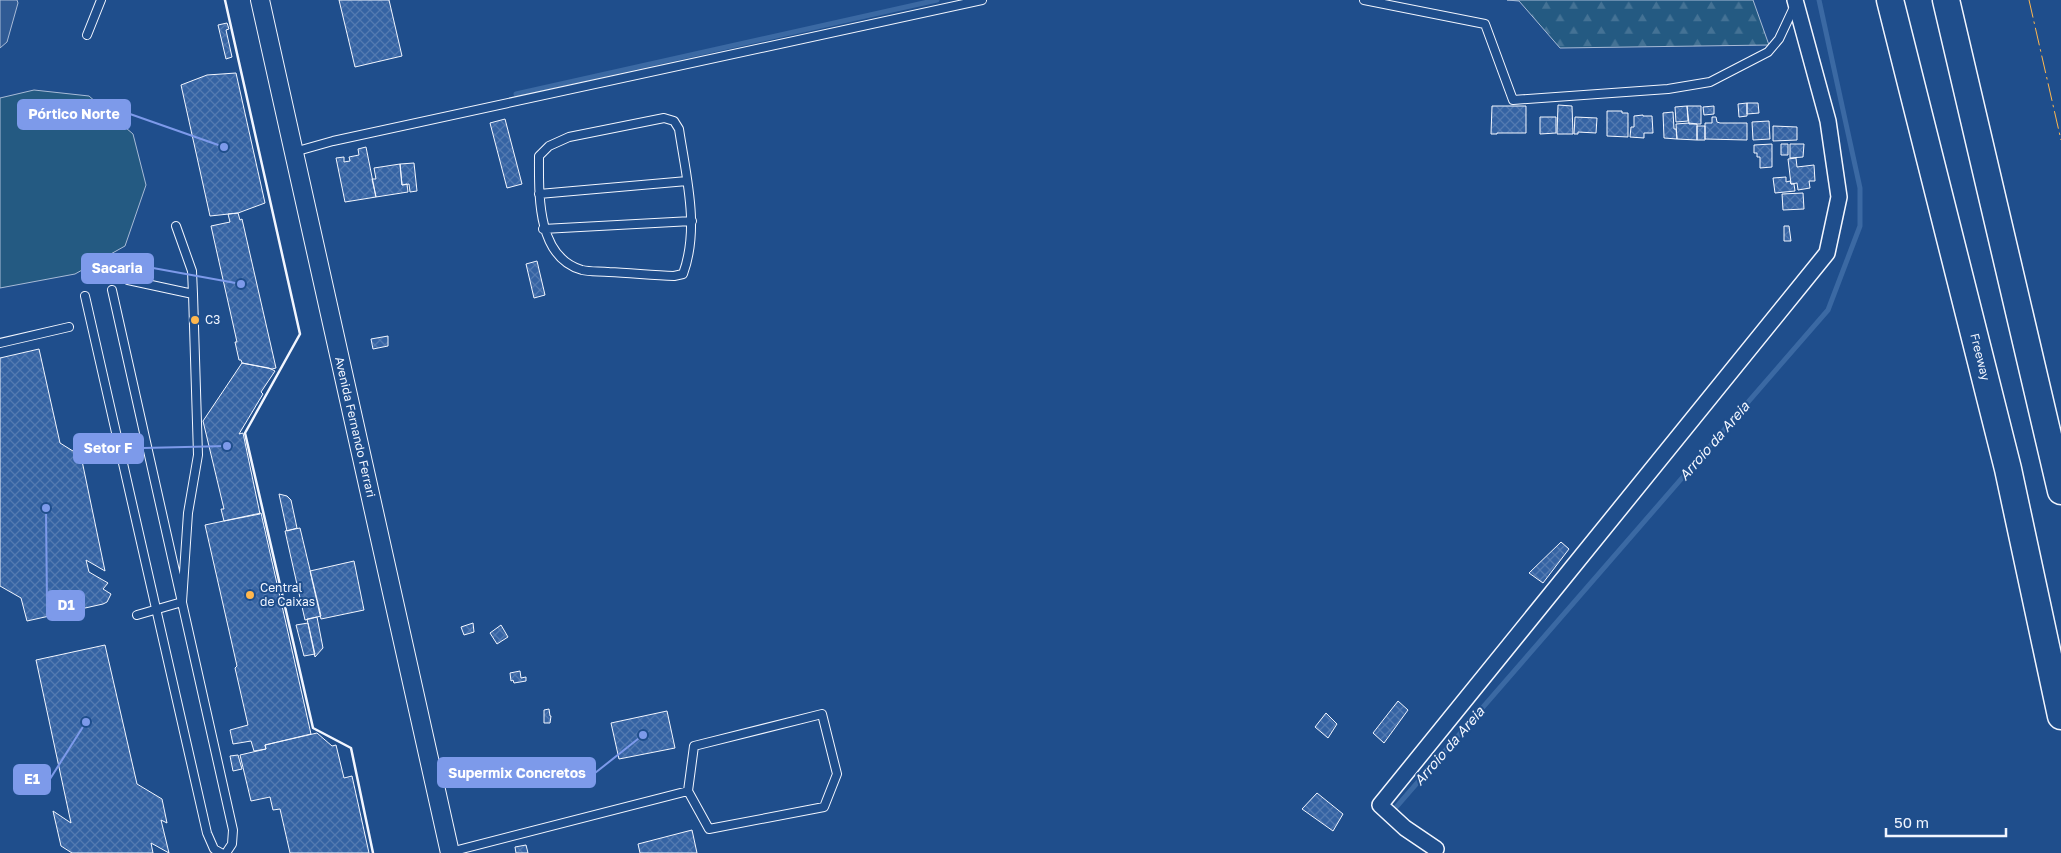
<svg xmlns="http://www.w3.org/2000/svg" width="2061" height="853" font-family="'Golos Text',sans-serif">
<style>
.forest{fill:url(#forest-firs);stroke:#a8bbd7}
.green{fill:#245a82;stroke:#a8bbd7}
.parking{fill:#305b95;stroke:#a8bbd7}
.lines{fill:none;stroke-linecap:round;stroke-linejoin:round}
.stream{stroke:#3b69a3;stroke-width:5}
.building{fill:url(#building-cross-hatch);stroke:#f2f6ff}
.service-casing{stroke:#f2f6ff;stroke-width:10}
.minor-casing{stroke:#f2f6ff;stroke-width:18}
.tertiary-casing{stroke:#f2f6ff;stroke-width:20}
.motorway-casing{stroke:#f2f6ff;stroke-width:29}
.service{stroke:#1f4e8c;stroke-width:8}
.minor{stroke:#1f4e8c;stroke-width:15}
.tertiary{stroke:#1f4e8c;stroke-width:18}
.motorway{stroke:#1f4e8c;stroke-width:26}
.wall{stroke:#f2f6ff;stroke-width:2.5}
.power{stroke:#ffb74d;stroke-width:1;stroke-dasharray:18 4 2.5 4;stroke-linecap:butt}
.poi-dot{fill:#ffb74d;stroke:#1f4e8c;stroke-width:2}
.labels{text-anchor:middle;stroke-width:4;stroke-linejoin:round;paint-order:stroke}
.poi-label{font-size:12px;fill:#f2f6ff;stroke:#1f4e8c;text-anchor:start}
.street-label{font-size:12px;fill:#f2f6ff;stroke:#1f4e8c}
.water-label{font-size:14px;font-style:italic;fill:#f2f6ff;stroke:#1f4e8c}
.leader{fill:none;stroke:#7d9aea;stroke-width:2}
.callout-dot{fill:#7d9aea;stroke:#1f4e8c;stroke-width:2}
.callout{fill:#7d9aea;stroke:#7d9aea;stroke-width:2}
.callout-label{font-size:14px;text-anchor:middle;font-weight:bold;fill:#fff}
</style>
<defs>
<pattern id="forest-firs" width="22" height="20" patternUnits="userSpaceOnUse" patternTransform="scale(1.25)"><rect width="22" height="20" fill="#245a82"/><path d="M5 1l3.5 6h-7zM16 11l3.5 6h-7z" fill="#447295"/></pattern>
<pattern id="building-cross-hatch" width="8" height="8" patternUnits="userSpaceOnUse" patternTransform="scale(1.25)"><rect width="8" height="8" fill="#3563a3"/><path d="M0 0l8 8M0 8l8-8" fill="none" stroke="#537ab1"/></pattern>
</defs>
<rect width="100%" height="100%" fill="#1f4e8c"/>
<path class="forest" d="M1507,0H1753L1769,45L1560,48L1519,1Z"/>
<path class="green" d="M34,90L89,96L133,134L146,185L125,246L75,274L0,288V98Z"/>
<path class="parking" d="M0,0H17L18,3L7,42L0,48Z"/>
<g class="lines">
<path class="stream" d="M516,94L937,0
M1391,813L1828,310L1860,226V188L1819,0"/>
</g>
<path class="building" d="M339,0H389L402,56L355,67Z
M227,23L229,29L226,30L232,57L226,59L218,25Z
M236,73L265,203L238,213L210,216L181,85L207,75Z
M1747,103H1758L1759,113L1747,114Z
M1747,103V116L1739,117L1738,104Z
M1558,105L1572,106L1573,134H1557Z
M1492,106H1526V133H1497V134H1491Z
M1687,106H1701V124H1689Z
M1687,106L1688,121L1676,122L1675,107Z
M1714,106V114L1704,115L1703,107Z
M1607,111H1622V113H1628V137L1607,136Z
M1673,112L1674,129H1676L1677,139L1664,138L1663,113Z
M1643,115V116H1652L1653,133H1644V138L1630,137L1631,127H1634V116Z
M1540,117H1556V133L1540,134Z
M1575,117L1597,118L1596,133L1578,132V134H1574Z
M1712,117H1716L1717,122L1720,123H1747V140L1705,139V123H1712Z
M505,119L522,184L507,188L490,123Z
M1769,121L1770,139L1753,140L1752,122Z
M1689,123L1697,124V140L1677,139L1676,124Z
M1697,126H1705V140H1697Z
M1773,126L1797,127V140L1773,141Z
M1772,144V167L1760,168V157H1757V153H1754V145Z
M1781,144H1788V155H1781Z
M1790,144H1804L1803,157L1790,158Z
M366,147L376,197L345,202L336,158L344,157V162L350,161L349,157L359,155L358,149Z
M1796,158L1797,167L1814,165L1815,181H1809L1810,188L1798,190L1797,183L1791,184L1788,159Z
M414,163L417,191L410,192L409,184L402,185L400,164Z
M400,164L402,185L407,184L408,192L376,197L372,179H376L374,168Z
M1786,177V182L1790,181L1791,184H1794L1795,191L1775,193L1773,178Z
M1803,193L1804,209L1783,210L1782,194Z
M238,213L240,220L242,219L276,368L272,369L242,363L241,360H239L235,342H237L211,226L230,222L228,214Z
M1784,226H1789L1791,241H1784Z
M537,261L545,295L534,298L526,264Z
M388,336V346L373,349L371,339Z
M39,349L60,443L81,456L105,571L86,560L89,572L108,583L103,589L111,594L107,602L103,604L27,621L21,598L0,586V358Z
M242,363L269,368L275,371L261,392L263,394L239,434L243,433L260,514L224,521L221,509H224L203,421Z
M279,494L287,496L291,500L297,528L287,531Z
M261,513L311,734L265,745L266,749L254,751L251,741L233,744L230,730L248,725L235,668L237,666L205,525Z
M300,528L321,616L305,620L285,531Z
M1561,542L1569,549L1543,583L1529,573Z
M354,561L364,610L321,619L310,571Z
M317,617L323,648L315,657L307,619Z
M308,623L315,654L304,656L296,625Z
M473,623L474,632L464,635L461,627Z
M501,625L508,637L497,644L490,633Z
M105,645L137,784L162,799L167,823L161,820L169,853L151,843L153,853H72L61,846L53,811L71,823L36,660Z
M520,671L521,678L526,677V681L514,683L513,680L511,681L510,673Z
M1398,701L1408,710L1384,743L1373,733Z
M549,709L550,716H551L550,723H544V710Z
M667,711L675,748L619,759L611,723Z
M1326,713L1337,724L1328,738L1315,727Z
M317,733L332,746L336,745L344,778L352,776L369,853H290L280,809L273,810L270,797L251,801L240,755L266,749L265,745Z
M238,755L242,769L233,771L230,756Z
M1317,793L1343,814L1333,831L1302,809Z
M692,830L697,853H640L638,844Z
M526,845L528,853H516L515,847Z"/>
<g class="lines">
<g class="service-casing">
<path id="service" d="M1364,0L1485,24L1513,100L1668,89L1710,82L1768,52L1779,39L1795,5
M87,35L101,0
M664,118L674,121L679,129C686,176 700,228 683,274L674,276C652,275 630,273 609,272C600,271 590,272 582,270C536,257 539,193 539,156L549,146L569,137Z
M294,152L333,141L982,0
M539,194L687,181
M176,226L192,271L193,294
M543,229L692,221
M128,280L193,294L198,455L188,513L182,602L137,615
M112,290L233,830L232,844L226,853
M85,296L207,833L214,849L221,853
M0,343L69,327
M822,714L837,774L824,807L709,829L688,791L694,746Z
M450,852L688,791"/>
</g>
<g class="minor-casing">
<path id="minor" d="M1436,849L1405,828L1380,805L1827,253L1839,197L1828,121L1795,0"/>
</g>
<g class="tertiary-casing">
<path id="tertiary" d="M260,0L450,853"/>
</g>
<g class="motorway-casing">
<path id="motorway" d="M1890,0L2008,469L2061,716
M1946,0L2061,491"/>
</g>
<use href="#service" class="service"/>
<use href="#minor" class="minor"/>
<use href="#tertiary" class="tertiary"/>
<use href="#motorway" class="motorway"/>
<path class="wall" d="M225,0L300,334L245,433L313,728L351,748L373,853"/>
<path class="power" d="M2029,0L2061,140"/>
</g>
<g class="poi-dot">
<circle cx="195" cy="320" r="5"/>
<circle cx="250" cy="595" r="5"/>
</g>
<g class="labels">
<g class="poi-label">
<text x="205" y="324">C3</text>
<text x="260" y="592">Central<tspan x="260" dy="14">de Caixas</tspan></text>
</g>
<g class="street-label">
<text transform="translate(1980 357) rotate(76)" y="4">Freeway</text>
<text transform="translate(355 427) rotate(77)" y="4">Avenida Fernando Ferrari</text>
</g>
<g class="water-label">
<text transform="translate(1714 441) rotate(-49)" y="5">Arroio da Areia</text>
<text transform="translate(1449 746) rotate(-49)" y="5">Arroio da Areia</text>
</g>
</g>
<path class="leader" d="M224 147L130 114M241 284L153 268M227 446L143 448M46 508L47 605M643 735L595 773M86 722L50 779"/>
<g class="callout-dot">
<circle cx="224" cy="147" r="5"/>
<circle cx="241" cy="284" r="5"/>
<circle cx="227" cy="446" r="5"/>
<circle cx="46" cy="508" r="5"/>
<circle cx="643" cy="735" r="5"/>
<circle cx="86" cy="722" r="5"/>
</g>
<g class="callout">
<rect x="18" y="100" width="112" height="29" rx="5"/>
<rect x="82" y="254" width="71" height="29" rx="5"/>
<rect x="74" y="434" width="69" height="29" rx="5"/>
<rect x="47" y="591" width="37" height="29" rx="5"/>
<rect x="438" y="758" width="157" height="29" rx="5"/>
<rect x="14" y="765" width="36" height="29" rx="5"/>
</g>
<g class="callout-label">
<text x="74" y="119">Pórtico Norte</text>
<text x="117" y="273">Sacaria</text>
<text x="108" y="453">Setor F</text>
<text x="66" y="610">D1</text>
<text x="517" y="778">Supermix Concretos</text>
<text x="32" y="784">E1</text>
</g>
<path d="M1886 828v8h120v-8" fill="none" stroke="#f2f6ff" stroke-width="2.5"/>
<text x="1894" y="828" font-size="15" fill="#f2f6ff" stroke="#1f4e8c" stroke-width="4" paint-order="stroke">50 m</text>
</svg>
